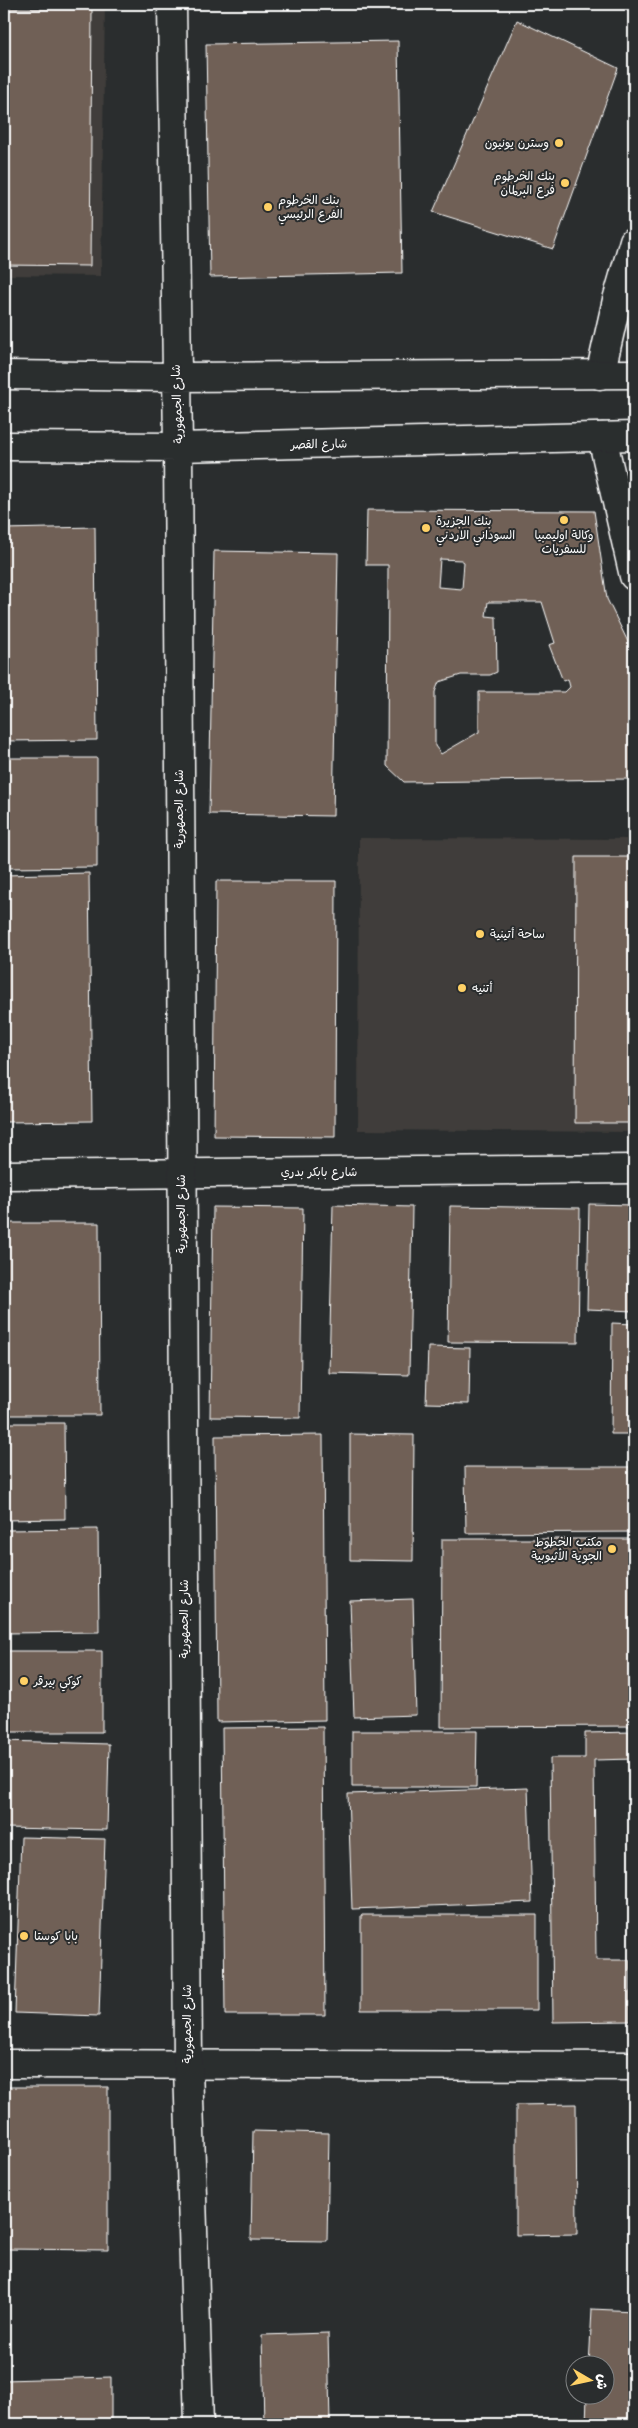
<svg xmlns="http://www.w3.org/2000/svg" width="638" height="2428" font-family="Mali,'Playpen Sans Arabic',sans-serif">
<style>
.built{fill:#3f3d3a}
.building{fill:#706157;stroke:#fff;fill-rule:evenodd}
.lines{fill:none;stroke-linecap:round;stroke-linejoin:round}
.minor-casing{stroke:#fff;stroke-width:31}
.secondary-casing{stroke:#fff;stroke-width:31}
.minor{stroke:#2a2d2e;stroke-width:28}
.secondary{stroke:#2a2d2e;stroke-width:28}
.poi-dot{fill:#ffd166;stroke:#2a2d2e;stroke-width:2}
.labels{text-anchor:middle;stroke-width:4;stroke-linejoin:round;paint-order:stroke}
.poi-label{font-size:12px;fill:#fff;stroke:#2a2d2e;text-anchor:start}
.street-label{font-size:12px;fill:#fff;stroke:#2a2d2e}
</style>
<rect width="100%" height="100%" fill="#2a2d2e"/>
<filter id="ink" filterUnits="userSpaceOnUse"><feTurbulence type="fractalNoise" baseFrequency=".02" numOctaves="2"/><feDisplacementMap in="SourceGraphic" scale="10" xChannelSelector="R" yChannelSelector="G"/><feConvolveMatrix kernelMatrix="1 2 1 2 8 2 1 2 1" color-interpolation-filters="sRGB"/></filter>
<g filter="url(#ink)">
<path class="built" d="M4,4H105L101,276L4,275Z
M359,838L634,839V1132L358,1130Z"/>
<path class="building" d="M4,8L92,9L90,266L4,265Z
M517,20L618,68L553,249L433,212Z
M398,41L402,273L210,277L206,44Z
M367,510L594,511L607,599L634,654V785L628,779L404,782L387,766L388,565H366ZM440,559L461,560L464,562L462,589L438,587ZM488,602H542L555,643L549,645L563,681L568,679L570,687L565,692H479V732L441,754L435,746V692L439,682L461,675H490L497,672L496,617L486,616Z
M95,527L97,740L4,741V529Z
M214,551L338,553L333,816L209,814Z
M4,758H97V867L4,868Z
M576,857H634V1123H575Z
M89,873L92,1121L4,1122V875Z
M216,881H336L335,1137L214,1136Z
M589,1204L634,1205V1311L587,1309Z
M333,1205L412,1207L409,1375L329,1373Z
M450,1206L580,1208L578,1343L448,1342Z
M213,1207L303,1208L300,1418L210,1417Z
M4,1223H99L100,1415H9L8,1328H4Z
M612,1323L634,1324V1434H611Z
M428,1347L470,1348L469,1404L426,1403Z
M4,1423H64L65,1519L4,1520Z
M350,1434L414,1435L413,1561L350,1560Z
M323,1435L325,1720L217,1722L215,1436Z
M465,1467H634V1532L466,1533Z
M98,1529L99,1632L4,1633V1530Z
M442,1539H634V1726L441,1727Z
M413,1599L416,1715L354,1717L350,1601Z
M4,1651H102V1732H4Z
M323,1727L325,2015H225L222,1728Z
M352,1731H477L476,1787H352Z
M634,1732V1759L594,1760L596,1960H630V2021L553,2022L550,1758H585V1733Z
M4,1741L109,1744L107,1830L4,1828Z
M528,1788L532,1902L352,1909L348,1794Z
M21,1837L105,1839L99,2016L15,2013Z
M361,1915H537V2010H361Z
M4,2087H108V2250L4,2249Z
M576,2104L577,2234L516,2235V2105Z
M253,2131L329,2133L327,2241L251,2240Z
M592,2309L634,2311L630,2424H586L587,2396H606V2366H589Z
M328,2333L330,2424H264L262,2335Z
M111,2377V2424H4V2380Z"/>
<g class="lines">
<g class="minor-casing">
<path id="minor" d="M600,375L617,300L634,241
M602,437L634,576
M4,1175L634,1169
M4,2064L634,2066"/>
</g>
<g class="secondary-casing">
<path id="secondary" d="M172,4L178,447L188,2066L199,2424
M4,375L176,377L634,374
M4,446L178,447L634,436"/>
</g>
<use href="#minor" class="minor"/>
<use href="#secondary" class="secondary"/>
</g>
</g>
<g class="poi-dot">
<circle cx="559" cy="143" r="5"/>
<circle cx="565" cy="183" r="5"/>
<circle cx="268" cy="207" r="5"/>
<circle cx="564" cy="520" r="5"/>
<circle cx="426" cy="528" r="5"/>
<circle cx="480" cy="934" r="5"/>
<circle cx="462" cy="988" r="5"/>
<circle cx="612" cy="1549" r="5"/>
<circle cx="24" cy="1681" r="5"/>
<circle cx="24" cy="1936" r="5"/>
</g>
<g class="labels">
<g class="poi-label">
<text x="549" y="147" text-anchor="end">وسترن يونيون</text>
<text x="555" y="180" text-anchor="end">بنك الخرطوم<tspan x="555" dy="14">فرع البرلمان</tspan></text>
<text x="278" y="204">بنك الخرطوم<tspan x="278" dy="14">الفرع الرئيسي</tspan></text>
<text x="436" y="525">بنك الجزيرة<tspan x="436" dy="14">السوداني الاردني</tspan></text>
<text x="564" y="539" text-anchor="middle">وكالة اوليمبيا<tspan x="564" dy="14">للسفريات</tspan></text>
<text x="490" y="938">ساحة أتينية</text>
<text x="472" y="992">أتنيه</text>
<text x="602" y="1546" text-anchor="end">مكتب الخطوط<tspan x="602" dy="14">الجوية الأثيوبية</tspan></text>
<text x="34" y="1685">كوكي بيرقر</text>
<text x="34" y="1940">بابا كوستا</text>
</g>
<g class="street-label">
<text transform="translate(177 404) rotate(-92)" y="4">شارع الجمهورية</text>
<text transform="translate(319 444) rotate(-1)" y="4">شارع القصر</text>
<text transform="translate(179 809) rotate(-90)" y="4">شارع الجمهورية</text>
<text x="319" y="1176">شارع بابكر بدري</text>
<text transform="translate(181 1214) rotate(-90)" y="4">شارع الجمهورية</text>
<text transform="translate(184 1619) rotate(-90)" y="4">شارع الجمهورية</text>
<text transform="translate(187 2024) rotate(-90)" y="4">شارع الجمهورية</text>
</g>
</g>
<rect width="638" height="2428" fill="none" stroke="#2a2d2e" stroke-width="20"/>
<rect x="10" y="10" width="618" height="2408" fill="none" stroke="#fff" stroke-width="2" filter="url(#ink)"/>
<g transform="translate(590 2380) rotate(99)"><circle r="24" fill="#2a2d2e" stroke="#7f8182"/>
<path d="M0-4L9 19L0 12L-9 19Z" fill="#ffd166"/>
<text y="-8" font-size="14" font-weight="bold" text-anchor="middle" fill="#ffffff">ش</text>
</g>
</svg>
